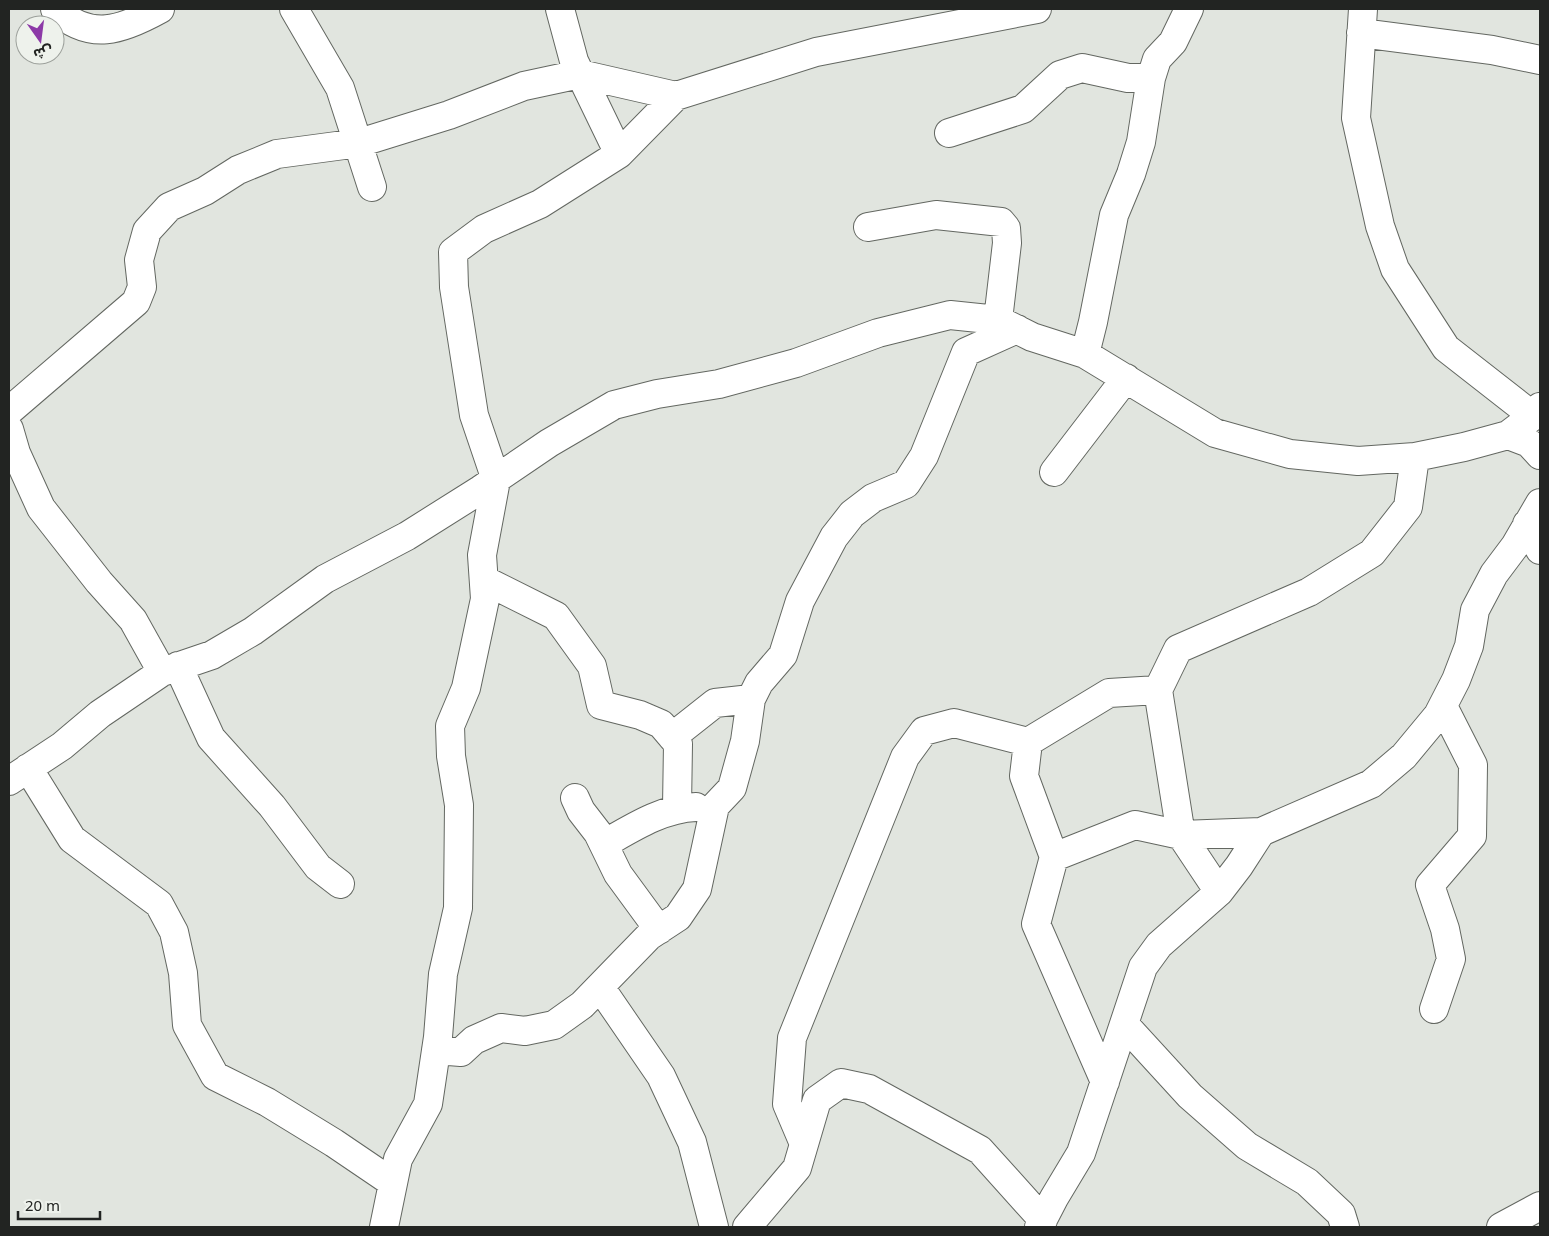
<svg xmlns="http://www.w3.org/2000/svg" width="1549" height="1236" font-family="'Noto Sans','Noto Sans Arabic',sans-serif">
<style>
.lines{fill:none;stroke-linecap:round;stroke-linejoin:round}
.minor-casing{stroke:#636761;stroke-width:30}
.minor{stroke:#fff;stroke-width:28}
</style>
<rect width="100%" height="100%" fill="#e1e5df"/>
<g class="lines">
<g class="minor-casing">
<path id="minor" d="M55,9C90,42 122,30 160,9
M294,9L340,88L372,187
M560,9L574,61L619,154
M1363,9L1356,118L1380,226L1395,269L1446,348L1533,416
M1361,33L1492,50L1540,60
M949,133L1023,109L1060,75L1082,68L1128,78H1151
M868,227L936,215L1001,222L1006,228L1007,243L998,320
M1085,354L1093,322L1114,215L1131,174L1141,142L1151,78L1157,59L1173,42L1189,9
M9,411L136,302L142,287L139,260L147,231L169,207L205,191L238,170L277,154L359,143L449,115L524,86L580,74L676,96L816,52L1037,9
M9,429L16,453L41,508L99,582L133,620L162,672
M1508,435L1529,443L1540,455
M1054,472L1126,378
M1527,524L1540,550
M484,580L556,616L592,666L601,705L640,715L661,724L678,744L677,807
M178,666L211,738L272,806L318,867L340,884
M1158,690L1181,835L1219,892
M672,737L715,703L751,699
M28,768L72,839L159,904L174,932L183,973L187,1025L215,1076L267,1102L334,1143L393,1183
M9,781L62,746L100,714L162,672L212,655L253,631L325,579L407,536L480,490L549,443L614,405L657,394L719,384L796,363L878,333L950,315L998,320L1032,337L1085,354L1215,433L1290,454L1358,461L1415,457L1464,447L1508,435L1533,416L1540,407
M575,798L581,811L598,833L618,874L659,930
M604,844C632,828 663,808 696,807
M1054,857L1135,825L1181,835L1261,832
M600,987L661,1076L692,1142L714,1227
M1434,1009L1451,959L1445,929L1430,885L1472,836L1473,765L1443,706
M1125,1025L1190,1096L1247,1146L1307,1182L1341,1214L1345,1227
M436,1050L461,1052L474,1040L501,1028L525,1031L554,1025L582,1005L649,936L678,917L697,889L715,806L732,788L745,741L751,699L759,683L783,655L800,601L834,537L852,514L873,498L906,484L924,456L966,352L1017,329
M1105,1082L1036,924L1054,857L1024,776L1028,742L1109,693L1158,690L1178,649L1309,592L1372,553L1408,507L1415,457
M804,1144L787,1104L792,1038L905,757L924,731L954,723L1028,742
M384,1227L398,1159L428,1104L438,1037L443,974L458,908L459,805L451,756L450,726L466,688L485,599L482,555L496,480L474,415L454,287L453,252L484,229L540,204L619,154L676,96
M747,1227L797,1168L817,1100L841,1083L869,1089L980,1150L1043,1220
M1039,1227L1054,1198L1081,1153L1143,967L1159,945L1219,892L1239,866L1261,832L1371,784L1404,756L1438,715L1456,680L1469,646L1475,610L1494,574L1515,546L1540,503
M1501,1227L1540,1206"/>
</g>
<use href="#minor" class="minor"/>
</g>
<rect width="1549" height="1236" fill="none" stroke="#222422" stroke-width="20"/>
<g transform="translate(40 40) rotate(166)"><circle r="24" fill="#eef2ec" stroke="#9ca09b"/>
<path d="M0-4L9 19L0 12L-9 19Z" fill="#8c39a7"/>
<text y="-8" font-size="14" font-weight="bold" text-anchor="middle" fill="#222422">ش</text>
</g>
<path d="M18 1211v8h82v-8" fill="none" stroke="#222422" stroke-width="2.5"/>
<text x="25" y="1211" font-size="15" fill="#222422" stroke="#eef2ec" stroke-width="4" paint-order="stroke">20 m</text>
</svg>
